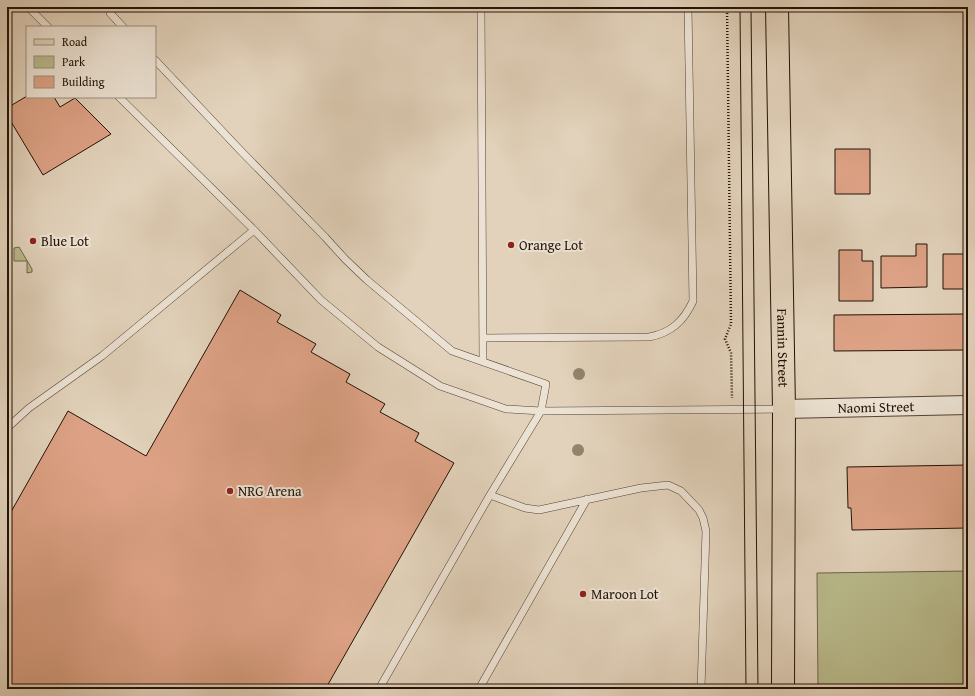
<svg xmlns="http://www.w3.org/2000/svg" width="975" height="696" font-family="'Gentium Book Plus',serif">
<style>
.green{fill:#b9ba8c;stroke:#6e6649}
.building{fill:#dda285;stroke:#231206}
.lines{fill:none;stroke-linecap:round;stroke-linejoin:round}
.service-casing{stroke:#534233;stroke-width:8}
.tertiary-casing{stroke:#534233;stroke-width:20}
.primary-casing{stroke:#231206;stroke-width:24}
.path{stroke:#231206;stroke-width:2.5;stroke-dasharray:1 2;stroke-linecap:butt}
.service{stroke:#ece2d3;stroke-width:7}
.tertiary{stroke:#ece2d3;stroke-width:18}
.primary{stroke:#e2d2bb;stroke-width:22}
.tram{stroke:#231206;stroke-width:1}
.tree{fill:#92846d}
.poi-dot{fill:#8f2418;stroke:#ece2d3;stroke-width:1.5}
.labels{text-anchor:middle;stroke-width:4;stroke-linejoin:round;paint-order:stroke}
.poi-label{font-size:14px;fill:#231206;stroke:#ece2d3;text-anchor:start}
.street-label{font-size:14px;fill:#231206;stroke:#ece2d3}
</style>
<rect width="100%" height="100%" fill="#e2d2bb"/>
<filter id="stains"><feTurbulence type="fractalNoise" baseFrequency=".005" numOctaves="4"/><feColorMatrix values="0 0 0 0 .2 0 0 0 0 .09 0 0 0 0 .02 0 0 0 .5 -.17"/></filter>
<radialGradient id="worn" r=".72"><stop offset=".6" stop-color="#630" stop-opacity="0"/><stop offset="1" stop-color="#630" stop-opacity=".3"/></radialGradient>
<path class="green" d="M19,247L32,269V272L27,273V261H14V248Z
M968,571V689H818L817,573Z"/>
<path class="building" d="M27,96L54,97L60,107L75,98L111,134L43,175L7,115V108Z
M835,149H870V194H835Z
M966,159H968V192H966Z
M916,244H927V287L881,288V256H916Z
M839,250H862V261H873V301H839Z
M943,254H968V289H943Z
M240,290L281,315L277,322L316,344L311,352L350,374L346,382L385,404L380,412L419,433L415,441L454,463L326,688L328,689H7V519L68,411L146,456Z
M968,314V350L834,351V315Z
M968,465V528L852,530L851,508H848L847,467Z"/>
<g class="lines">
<g class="service-casing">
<path id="service" d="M28,7L48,27
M110,7V13L123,27
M481,7L483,362
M155,60L240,150L325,237L345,259L367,280L452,351L546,384L541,411L490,495L379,689
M119,97L254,230L321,300L378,347L440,386L506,409L541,411L782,409
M483,338L649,337C671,333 684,321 693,301L688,7
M7,428L29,408L102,356L254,230
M490,495L525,508L539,510L641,488L668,485L681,491L699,510L703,518L706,531L701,689
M479,689L587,499"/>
</g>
<g class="tertiary-casing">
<g id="tertiary">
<path id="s1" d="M784,409L968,405"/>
</g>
</g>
<g class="primary-casing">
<g id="primary">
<path id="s2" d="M777,7L784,409L783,689"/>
</g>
</g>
<path class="path" d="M727,7L731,324L725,339L731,353L732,398"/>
<use href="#service" class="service"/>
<use href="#tertiary" class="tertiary"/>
<use href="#primary" class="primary"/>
<path class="tram" d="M740,7L746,689
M751,7L758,689"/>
</g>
<g class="tree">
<circle cx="579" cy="374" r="6"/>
<circle cx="578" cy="450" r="6"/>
</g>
<g class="poi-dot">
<circle cx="33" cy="241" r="4"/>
<circle cx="511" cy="245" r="4"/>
<circle cx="230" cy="491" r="4"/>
<circle cx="583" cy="594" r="4"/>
</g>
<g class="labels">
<g class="poi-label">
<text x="41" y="246">Blue Lot</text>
<text x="519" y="250">Orange Lot</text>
<text x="238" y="496">NRG Arena</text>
<text x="591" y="599">Maroon Lot</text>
</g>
<g class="street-label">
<text dy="5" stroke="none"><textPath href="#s2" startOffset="341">Fannin Street</textPath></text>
<text dy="5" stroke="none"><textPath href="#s1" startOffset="92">Naomi Street</textPath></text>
</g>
</g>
<rect width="975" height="696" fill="none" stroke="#e2d2bb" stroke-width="24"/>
<rect x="8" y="8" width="959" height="680" fill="none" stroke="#231206" stroke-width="2"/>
<rect x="12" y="12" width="951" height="672" fill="none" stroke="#231206"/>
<rect x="26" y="26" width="130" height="72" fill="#ece2d3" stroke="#9c8f81"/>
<rect x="34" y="39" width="20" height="6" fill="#e2d2bb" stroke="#9c8f81"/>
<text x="62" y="46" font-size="12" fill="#231206">Road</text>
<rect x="34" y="56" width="20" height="12" fill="#b9ba8c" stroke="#9c8f81"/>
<text x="62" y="66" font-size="12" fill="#231206">Park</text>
<rect x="34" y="76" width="20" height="12" fill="#dda285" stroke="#9c8f81"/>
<text x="62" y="86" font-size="12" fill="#231206">Building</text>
<rect width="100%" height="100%" filter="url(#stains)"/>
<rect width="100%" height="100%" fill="url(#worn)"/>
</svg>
